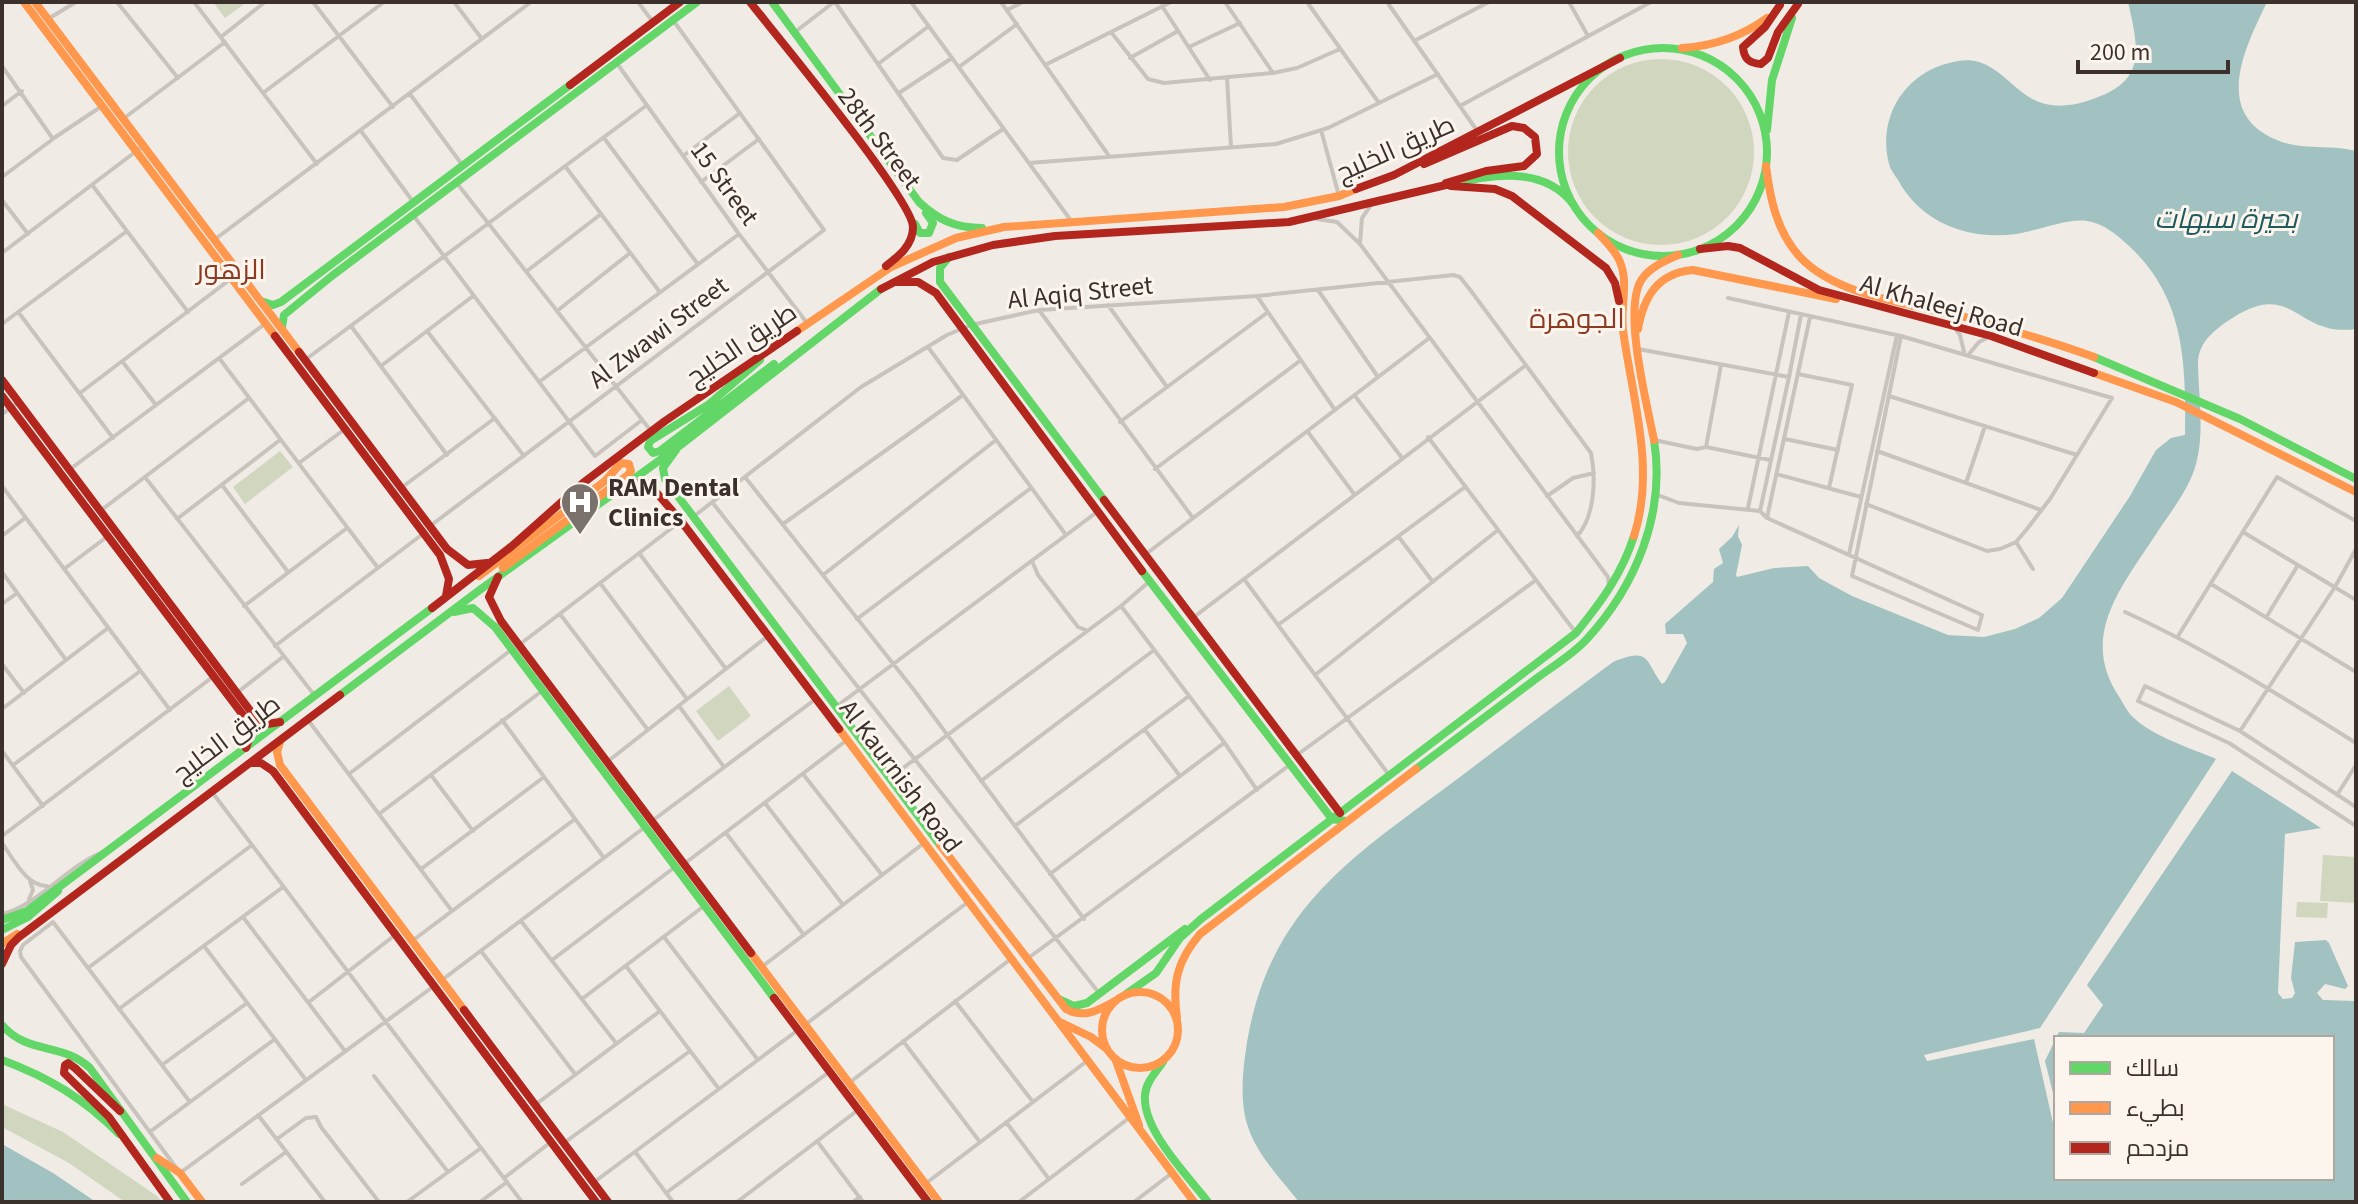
<svg xmlns="http://www.w3.org/2000/svg" width="2358" height="1204" font-family="'Source Sans 3',Cairo,sans-serif">
<style>
.green{fill:#d1d6bf}
.water{fill:#a1c2c1}
.lines{fill:none;stroke-linecap:round;stroke-linejoin:round}
.street{stroke:#c9c3be;stroke-width:4}
.fast{stroke:#63d668;stroke-width:8}
.slow{stroke:#ff974d;stroke-width:8}
.jam{stroke:#b3261e;stroke-width:8}
.labels{text-anchor:middle;stroke-width:6;stroke-linejoin:round;paint-order:stroke}
.street-label{font-size:26px;fill:#3b302b;stroke:#fbf5ee}
.poi-label{font-size:26px;font-weight:bold;fill:#3b302b;stroke:#fbf5ee;text-anchor:start}
.water-label{font-size:28px;font-style:italic;fill:#1f5a5e;stroke:#fbf5ee}
.neighbourhood-label{font-size:28px;fill:#8c3b22;stroke:#fbf5ee}
</style>
<rect width="100%" height="100%" fill="#f0ebe5"/>
<path class="green" d="M213,2H247L225,18Z
M1568 152a93 93 0 1 1 186 0a93 93 0 1 1-186 0Z
M280,451L293,467L245,504L233,487Z
M729,686L751,716L718,741L696,711Z
M2323,855L2356,857V903L2320,901Z
M2297,902L2328,903L2327,918L2296,917Z
M2,1104L63,1132L157,1196L162,1202H125L69,1163L2,1127Z"/>
<path class="water" d="M2128,2H2267C2246,46 2211,113 2277,140C2301,151 2331,144 2356,151V329C2292,338 2295,272 2222,325C2209,335 2200,344 2198,360C2198,393 2205,432 2196,464C2190,487 2173,509 2160,528C2126,582 2076,634 2120,698C2124,705 2128,713 2134,718C2152,736 2193,749 2216,759L2040,1028L1924,1055L1927,1061L2034,1039L2056,1136V1178H2332V1038H2056L2059,1032L2084,1033L2103,1005L2087,985L2232,771L2321,828L2285,834L2278,993L2283,999L2292,998L2295,993L2291,978L2295,942L2326,940L2329,943L2348,986L2345,989L2325,984L2317,993L2323,1000L2356,1001V1202H1299C1281,1179 1257,1155 1248,1127C1239,1100 1243,1069 1247,1042C1270,908 1351,858 1452,783C1505,743 1559,702 1613,662C1651,647 1644,660 1662,684L1665,682L1687,643L1683,634H1666L1665,624L1713,582L1714,569L1723,563L1719,549L1732,537L1739,525L1738,536L1742,545L1736,575L1737,577L1774,568L1808,566L1819,578L1852,596L1948,635L1984,637L2015,629L2039,618L2062,598L2130,496L2156,450L2171,438L2185,435C2186,363 2185,297 2128,245C2117,235 2103,223 2087,221C2068,218 2037,231 2016,234C1969,240 1922,224 1898,180C1895,175 1891,171 1889,164C1877,118 1904,74 1949,63C1959,60 1970,59 1979,62C2002,69 2016,93 2039,102C2055,108 2071,106 2087,101C2146,83 2140,54 2128,2Z
M2056,1038V1105L2045,1061Z
M2,1144L53,1173L96,1202H2Z"/>
<g class="lines">
<path class="street" d="M117,2L178,78
M194,2L317,164
M313,2L393,107
M454,2L482,39
M638,2L653,22
M835,2L943,158L957,160L1003,129
M911,2L1072,222
M1001,2L1109,156
M1225,2L1273,73
M1307,2L1379,103
M1387,2L1478,132
M1569,2L1588,36
M1162,6L1210,80
M1007,10L1023,2
M48,19L76,2
M795,32L834,2
M1111,32L1148,79L1164,83L1273,73L1297,68L1340,49
M221,37L265,2
M1414,41L1489,2
M1189,47L1240,23
M1130,58L1178,31
M616,62L739,234L807,323
M878,64L929,26
M1045,65L1171,2
M2,66L53,139L2,177
M959,67L1017,24
M1227,78L1231,147
M263,93L384,2
M899,93L952,58
M410,94L463,166
M2,106L22,91
M1460,106L1651,2
M123,119L225,42
M1321,130L1339,196
M361,131L414,203
M54,138L102,106
M604,138L697,263
M683,156L740,113
M1029,163L1276,144L1328,128L1438,74
M565,166L659,291
M456,182L651,431
M701,182L759,139
M93,186L188,312
M2,200L28,234
M413,215L595,456L642,420
M1317,219L1337,222L1360,244L1608,577L1609,588
M214,240L531,2
M1360,244L1362,218L1371,205
M2,253L143,146
M527,271L601,214
M1318,290L1378,377
M1257,296L1335,410
M1728,298L1901,336L2112,398L2050,499L2027,529L2016,542L2000,549L1987,551L1866,504
M1108,305L1167,387
M1039,310L1193,518
M557,311L630,253
M19,313L113,438
M2,324L127,231
M351,326L447,455
M1954,327L1960,335L1964,352
M427,331L524,456
M928,347L1066,535
M1638,349L1789,377L1801,315
M1969,354L1979,342L1991,336
M219,358L378,568
M305,360L647,105
M122,361L156,405
M1721,365L1706,447L1770,460
M381,366L473,296
M1798,374L1852,385L1829,488
M539,382L739,234
M80,393L232,278
M1355,396L1402,458
M1889,396L2077,455
M2,414L19,402
M1120,422L1268,312
M1308,432L1354,494
M1428,437L1576,633
M1785,439L1838,450
M1654,440L1697,449L1706,447
M1877,451L2041,510
M299,463L345,429
M1155,469L1301,360
M69,470L266,323
M1776,474L1861,497
M145,477L315,696
M745,477L914,690L1084,919
M1966,483L1985,426
M222,485L288,572
M2,486L170,710
M401,488L495,418
M1655,494L1679,503L1760,511L1767,518L1982,615L1978,630L1852,576C1868,496 1885,416 1901,336
M1547,496L1573,478L1594,473
M712,502L1099,993
M1748,508L1789,312
M100,511L249,398
M1760,511L1789,377
M693,517L861,387L947,335L971,325L1039,310L1257,296L1453,275L1460,277L1471,291L1591,453C1596,478 1595,517 1577,536
M1767,518L1810,317
M177,519L280,440
M783,524L963,395
M430,526L824,230L673,20
M2243,532L2356,600
M2,536L25,518
M1398,536L1433,582
M2016,542L2033,569
M639,553L726,669
M1146,554L1428,339
M1849,554L1897,335
M1032,561L1038,575L1078,627L1086,630
M64,569L108,536
M2,572L66,660
M823,575L996,440
M1244,579L1389,775
M600,583L687,699
M2211,584L2356,672
M2,604L17,593
M244,606L347,528
M1121,606L1224,742L1257,790
M2125,612C2206,649 2281,696 2356,743
M560,614L648,730
M2267,616L2298,565
M1194,617L1526,365
M857,619L1031,488
M1278,625L1465,487
M2178,636L2277,477L2356,521
M519,645L681,521
M275,646L424,533
M2,664L24,693
M1315,675L1498,530
M238,692L284,656
M679,706L724,767
M837,706L1097,512
M2,709L108,628
M308,720L452,911
M502,720L604,858
M1145,730L1180,776
M2240,731L2335,587L2356,549
M2,751L43,806
M1297,755L1536,580
M607,762L769,635
M13,765L139,672
M349,774L511,650
M803,774L882,875
M431,775L473,831
M891,777L1121,606L1150,581
M981,781L1154,650
M212,792L522,1202
M2337,795L2356,765
M765,803L843,905
M2356,807L2240,731L2145,686L2138,701L2229,743L2356,826
M379,814L542,691
M652,821L817,698
M1015,826L1189,696
M726,833L804,935
M2,836L214,676
M2,843C13,858 27,887 47,886
M684,864L847,740
M421,869L544,777
M1050,874L1224,743
M29,899L33,890L30,881
M2,914C36,907 68,865 103,852
M243,917L345,1051
M521,921L616,1043
M53,922L23,945L20,951L21,957L180,1173L434,986
M53,922L190,1102
M664,937L758,1060
M412,941L575,819
M204,946L306,1080
M481,951L575,1074
M1027,959L1291,764
M552,960L675,867
M626,966L719,1089
M763,966L924,843
M88,968L252,845
M442,980L645,827
M582,999L704,906
M955,1001L1033,1102
M309,1002L395,935
M119,1009L283,887
M806,1024L968,902
M903,1041L980,1142
M162,1065L247,1003
M374,1076L448,1172
M849,1083L1012,958
M535,1105L660,1011
M258,1115L325,1202
M1006,1122L1049,1179
M151,1131L275,1039
M277,1139L306,1118L316,1117L321,1127L379,1202
M817,1141L863,1202
M564,1143L690,1051
M636,1153L673,1202
M504,1178L551,1142
M593,1183L798,1030
M242,1184L286,1152
M925,1184L1087,1061
M666,1193L829,1072
M407,1202L481,1148
M480,1202L507,1182
M737,1202L858,1110
M853,1202L860,1197
M1019,1202L1129,1118
M1134,1202L1172,1173"/>
<path class="fast" d="M772,2L919,202C938,220 956,228 982,228
M1559 152a104 104 0 1 1 208 0a104 104 0 1 1-208 0Z
M1767,130L1772,80L1792,18
M1450,184C1492,175 1543,165 1573,204
M915,224L920,233H929L933,223L926,213
M949,257L940,268V282L1104,500
M261,301L273,305L281,302L570,85
M282,327L284,315L333,275L697,2
M2094,357L2240,419L2356,479
M760,360L708,405L650,441L648,447L653,453L660,451L774,364
M676,450L663,468L665,479L940,845
M1142,571L1332,819L1346,821
M454,612L473,608L495,627L774,998
M340,695L481,589L678,447L881,289
M1416,769C1455,740 1494,710 1533,681C1550,668 1571,656 1586,640C1636,586 1666,513 1654,440
M2,920L27,911L432,608
M2,930L28,917L58,891
M1126,994L1156,973L1180,938L1201,919L1576,633C1601,602 1622,574 1634,536
M1059,999L1074,1006L1087,1003L1185,929
M2,1025C28,1055 62,1042 90,1068L187,1202
M2,1060C48,1077 85,1099 119,1134
M1163,1062C1156,1072 1146,1082 1145,1095C1142,1130 1188,1176 1208,1202"/>
<path class="slow" d="M24,2L275,336
M35,2L299,352
M1682,48C1714,46 1741,37 1767,18
M1766,166C1770,199 1777,232 1800,257C1837,297 1914,304 1965,317C2008,329 2051,341 2094,357
M1598,233C1606,242 1616,251 1620,262C1629,283 1620,308 1623,330C1632,398 1656,468 1634,536
M1638,329C1644,296 1658,273 1693,270L1836,299
M797,331L891,267L956,238L1004,227L1284,207L1339,196L1356,189
M2094,373L2176,402L2356,492
M1654,440C1647,404 1622,308 1642,279C1650,267 1665,261 1678,255
M479,576L605,481L621,463L629,464L631,471L628,475L503,568
M839,729L1194,1202
M280,742L277,752L280,765L464,1010
M940,845L1066,1009C1084,1019 1099,1010 1115,1001
M2,944L17,934
M751,953L939,1202
M1102 1030a38 38 0 1 1 76 0a38 38 0 1 1-76 0Z
M1177,1018C1172,983 1177,961 1200,934L1416,769
M1062,1023L1091,1037L1107,1049
M1116,1061L1139,1125
M157,1158L180,1173L202,1202"/>
<path class="jam" d="M750,2C776,35 912,199 913,227C913,245 899,256 886,266
M1780,5L1765,27L1743,47C1744,59 1749,63 1761,64L1768,58L1778,32L1798,4
M570,85L680,2
M1424,164L1512,126L1524,128L1535,137L1537,154L1524,166L1486,171L1446,183
M1451,186L1495,189L1512,196L1606,268L1615,283L1619,301
M1356,189L1394,175L1620,58
M1700,249L1728,246L1740,248L1819,290L1991,336L2094,373
M896,282H918L936,293L1142,571
M881,289L933,262L993,245L1055,236L1289,222L1450,184
M275,336L440,555L449,579L446,596
M299,352L447,549L468,565L487,563
M2,380L255,717L267,724L280,722
M2,396L249,723L252,731L246,748
M625,487L640,482L649,484L681,521L839,729
M1104,500L1340,813
M498,577L489,597L501,621L751,953
M432,608L512,546L583,483L665,421L797,331
M251,763H261L273,771L596,1202
M2,964L11,945L19,937L340,695
M774,998L928,1202
M464,1010L608,1202
M120,1111L75,1068L68,1063L65,1065L64,1073L109,1117L170,1202"/>
</g>
<defs>
<g id="hospital-pin" transform="scale(2)"><path d="M0 17L-7.5 6A9.5 9.5 0 1 1 7.5 6Z" fill="#7a716c" stroke="#fbf5ee"/><path d="M-5-5h3v3.5h4V-5h3V5h-3V1.5h-4V5h-3Z" fill="#fff"/></g>
</defs>
<g fill-rule="evenodd">
<use href="#hospital-pin" x="580" y="502"/>
</g>
<g class="labels">
<g class="street-label">
<text transform="translate(880 138) rotate(53)" y="9">28th Street</text>
<text transform="translate(1395 148) rotate(-24)" y="9">طريق الخليج</text>
<text transform="translate(725 183) rotate(54)" y="9">15 Street</text>
<text transform="translate(1080 292) rotate(-6)" y="9">Al Aqiq Street</text>
<text transform="translate(1942 305) rotate(16)" y="9">Al Khaleej Road</text>
<text transform="translate(658 332) rotate(-37)" y="9">Al Zwawi Street</text>
<text transform="translate(741 344) rotate(-34)" y="9">طريق الخليج</text>
<text transform="translate(226 738) rotate(-37)" y="9">طريق الخليج</text>
<text transform="translate(901 776) rotate(53)" y="9">Al Kaurnish Road</text>
</g>
<g class="poi-label">
<text x="608" y="496">RAM Dental<tspan x="608" dy="30">Clinics</tspan></text>
</g>
<g class="water-label">
<text x="2226" y="228">بحيرة سيهات</text>
</g>
<g class="neighbourhood-label">
<text x="231" y="279">الزهور</text>
<text x="1577" y="328">الجوهرة</text>
</g>
</g>
<rect width="2358" height="1204" fill="none" stroke="#3b302b" stroke-width="8"/>
<rect x="2054" y="1036" width="280" height="144" fill="#fbf5ee" stroke="#aea6a0" stroke-width="2"/>
<rect x="2070" y="1062" width="40" height="12" fill="#63d668" stroke="#aea6a0" stroke-width="2"/>
<text x="2126" y="1076" font-size="24" fill="#3b302b">سالك</text>
<rect x="2070" y="1102" width="40" height="12" fill="#ff974d" stroke="#aea6a0" stroke-width="2"/>
<text x="2126" y="1116" font-size="24" fill="#3b302b">بطيء</text>
<rect x="2070" y="1142" width="40" height="12" fill="#b3261e" stroke="#aea6a0" stroke-width="2"/>
<text x="2126" y="1156" font-size="24" fill="#3b302b">مزدحم</text>
<path d="M2078 60v12h150v-12" fill="none" stroke="#3b302b" stroke-width="4"/>
<text x="2090" y="60" font-size="24" fill="#3b302b" stroke="#fbf5ee" stroke-width="6" paint-order="stroke">200 m</text>
</svg>
